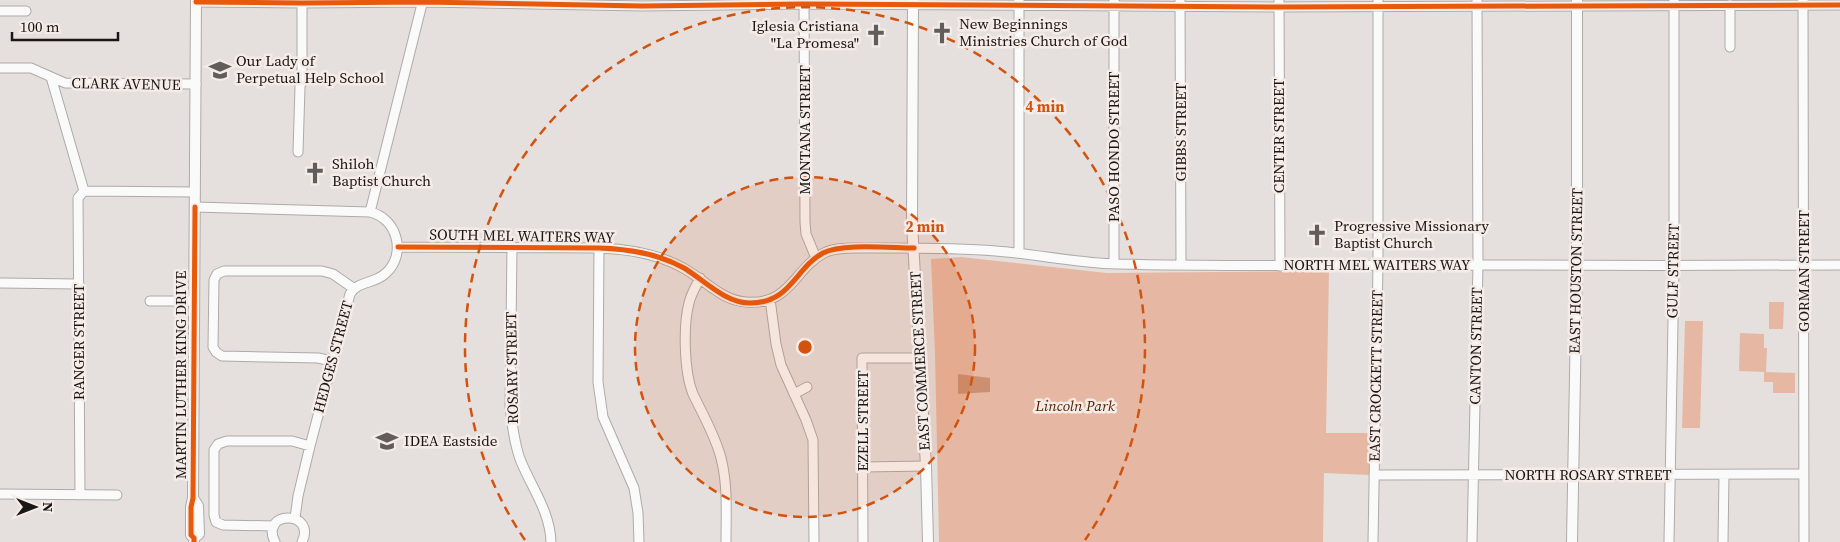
<svg xmlns="http://www.w3.org/2000/svg" width="1840" height="542" font-family="'Source Serif 4',serif">
<style>
.green{fill:#e6b8a3}
.water{fill:#cc9071}
.lines{fill:none;stroke-linecap:round;stroke-linejoin:round}
.minor-casing{stroke:#adaaa8;stroke-width:11}
.major-casing{stroke:#adaaa8;stroke-width:12}
.minor{stroke:#fbfafa;stroke-width:9}
.major{stroke:#fbfafa;stroke-width:10}
.cycleway-casing{stroke:#f5ece8;stroke-width:8}
.cycleway{stroke:#e8590c;stroke-width:5}
.ring{fill:none;stroke:#d3520d;stroke-width:2.5;stroke-dasharray:9 6}
.labels{text-anchor:middle;stroke-width:5;stroke-linejoin:round;paint-order:stroke}
.poi-label{font-size:15px;fill:#191615;stroke:#f5ece8;text-anchor:start}
.street-label{font-size:15px;fill:#191615;stroke:#f5ece8}
.park-label{font-size:15px;font-style:italic;fill:#572100;stroke:#f5ece8}
.centre{fill:#d3520d;stroke:#f5ece8;stroke-width:2.5}
.ring-label{font-size:15px;text-anchor:middle;font-weight:bold;fill:#d3520d;stroke:#f5ece8;stroke-width:5;stroke-linejoin:round;paint-order:stroke}
</style>
<rect width="100%" height="100%" fill="#e5e0de"/>
<path class="green" d="M961,257L1107,273L1329,271L1326,433H1370L1369,475L1324,473L1323,542H939L935,353L931,259Z
M1769,302H1784L1783,329H1769Z
M1685,321H1703L1700,428H1682Z
M1740,333L1764,334V348H1767L1766,372L1795,373V393H1773V382H1764V372L1739,371Z"/>
<path class="water" d="M958,374L990,378V392L958,394Z"/>
<g class="lines">
<g class="minor-casing">
<path id="minor" d="M804,0L805,222L806,234L816,258
M1114,0V264
M1180,0L1181,265
M1279,0L1280,266
M1803,0L1804,542
M196,2L302,3L423,2L642,6L804,4L1279,7L1840,5
M1730,5V47
M0,11H26
M0,68H31L65,83L196,84
M51,77L84,191
M298,152L300,87L302,79V0
M84,191L195,192
M195,207L370,212C397,218 407,254 386,273C375,284 357,281 350,294L310,446L298,496L295,518
M370,212L423,0
M398,247L599,248C629,249 659,254 685,269C704,280 723,301 746,302C790,306 794,269 824,253C833,248 845,248 855,248C902,248 949,247 996,251C1036,254 1076,263 1117,264C1236,267 1356,265 1475,265C1597,265 1718,266 1840,265
M512,248L510,406C512,424 514,442 520,459C531,487 550,511 551,542
M599,248L598,382L603,417L634,488L638,513L639,542
M1019,253V0
M700,278C696,286 691,294 689,303C683,326 684,372 693,394C703,415 715,435 721,458C728,485 726,514 726,542
M0,283L79,284
M770,299L776,344L781,365L806,420L813,440L814,542
M150,301H194
M332,361L318,358L222,356L216,352L213,347L214,280L217,274L224,271H322L333,274L353,288
M794,394L807,387
M863,467L926,466
M1374,475L1803,474
M0,494L117,495
M80,495L78,198L84,191
M274,526L223,525L216,522L214,515V450L218,444L227,441H292L310,446
M275,542C259,510 317,510 302,542
M863,542L862,358H920
M1373,542L1378,265V0
M1472,542L1478,265L1477,0
M1669,542L1674,266V0
M1723,542L1724,475"/>
</g>
<g class="major-casing">
<path id="major" d="M913,0L912,224L926,466L928,542
M193,498L198,506L199,534L194,538
M194,542V538L191,535V507L193,498L196,0
M1572,542L1577,265V0"/>
</g>
<use href="#minor" class="minor"/>
<use href="#major" class="major"/>
<g class="cycleway-casing">
<path id="cycleway" d="M196,2L302,3L423,2L642,6L804,4L1279,7L1840,5
M398,247L599,248C628,249 657,253 684,268C704,280 725,303 750,303C791,303 795,268 823,253C842,243 891,248 914,248
M194,542V538L191,535V507L193,498L195,207"/>
</g>
<use href="#cycleway" class="cycleway"/>
</g>
<circle cx="805" cy="347" r="170" fill="#d3520d" fill-opacity=".12"/>
<g class="ring">
<circle cx="805" cy="347" r="170"/>
<path d="M525 540A340 340 0 1 1 1085 540"/>
</g>
<defs>
<g id="church-bare" transform="scale(1.725)"><path d="M-1.2-6h2.4v3.5h3.3v2.4h-3.3V6h-2.4V-.1h-3.3v-2.4h3.3Z" fill="#605d5b" stroke="#f5ece8" stroke-width="2.5" paint-order="stroke"/></g>
<g id="school-bare" transform="scale(1.725)"><path d="M0-5L7-2L0 1L-7-2ZM-4 1L0 2.5L4 1V4Q0 6-4 4Z" fill="#605d5b" stroke="#f5ece8" stroke-width="2.5" paint-order="stroke"/></g>
</defs>
<g fill-rule="evenodd">
<use href="#church-bare" x="942" y="33"/>
<use href="#church-bare" x="876" y="35"/>
<use href="#school-bare" x="220" y="70"/>
<use href="#church-bare" x="315" y="173"/>
<use href="#church-bare" x="1317" y="235"/>
<use href="#school-bare" x="387" y="441"/>
</g>
<g class="labels">
<g class="poi-label">
<text x="959" y="29">New Beginnings<tspan x="959" dy="17">Ministries Church of God</tspan></text>
<text x="859" y="31" text-anchor="end">Iglesia Cristiana<tspan x="859" dy="17">"La Promesa"</tspan></text>
<text x="236" y="66">Our Lady of<tspan x="236" dy="17">Perpetual Help School</tspan></text>
<text x="332" y="169">Shiloh<tspan x="332" dy="17">Baptist Church</tspan></text>
<text x="1334" y="231">Progressive Missionary<tspan x="1334" dy="17">Baptist Church</tspan></text>
<text x="404" y="446">IDEA Eastside</text>
</g>
<g class="street-label">
<text transform="translate(126 84) rotate(1)" y="5">CLARK AVENUE</text>
<text transform="translate(805 130) rotate(-90)" y="5">MONTANA STREET</text>
<text transform="translate(1181 132) rotate(-90)" y="5">GIBBS STREET</text>
<text transform="translate(1279 136) rotate(-90)" y="5">CENTER STREET</text>
<text transform="translate(1114 147) rotate(-90)" y="5">PASO HONDO STREET</text>
<text transform="translate(522 236) rotate(1)" y="5">SOUTH MEL WAITERS WAY</text>
<text x="1377" y="270">NORTH MEL WAITERS WAY</text>
<text transform="translate(1576 271) rotate(-89)" y="5">EAST HOUSTON STREET</text>
<text transform="translate(1673 271) rotate(-89)" y="5">GULF STREET</text>
<text transform="translate(1804 271) rotate(-90)" y="5">GORMAN STREET</text>
<text transform="translate(79 342) rotate(-90)" y="5">RANGER STREET</text>
<text transform="translate(1476 346) rotate(-89)" y="5">CANTON STREET</text>
<text transform="translate(333 357) rotate(-75)" y="5">HEDGES STREET</text>
<text transform="translate(920 361) rotate(-93)" y="5">EAST COMMERCE STREET</text>
<text transform="translate(512 368) rotate(-91)" y="5">ROSARY STREET</text>
<text transform="translate(181 375) rotate(-90)" y="5">MARTIN LUTHER KING DRIVE</text>
<text transform="translate(1376 376) rotate(-89)" y="5">EAST CROCKETT STREET</text>
<text transform="translate(863 421) rotate(-90)" y="5">EZELL STREET</text>
<text x="1588" y="480">NORTH ROSARY STREET</text>
</g>
<g class="park-label">
<text x="1075" y="411">Lincoln Park</text>
</g>
</g>
<circle cx="805" cy="347" r="8" class="centre"/>
<g class="ring-label">
<text x="1045" y="112">4 min</text>
<text x="925" y="232">2 min</text>
</g>
<g transform="translate(35 507) rotate(90)" stroke="#f5ece8" stroke-width="4" paint-order="stroke">
<path d="M0-4L9 19L0 12L-9 19Z" fill="#191615"/>
<text y="-8" font-size="14" font-weight="bold" text-anchor="middle" fill="#191615">N</text>
</g>
<path d="M12 32v8h106v-8" fill="none" stroke="#191615" stroke-width="2.5"/>
<text x="20" y="32" font-size="15" fill="#191615" stroke="#f5ece8" stroke-width="4" paint-order="stroke">100 m</text>
</svg>
